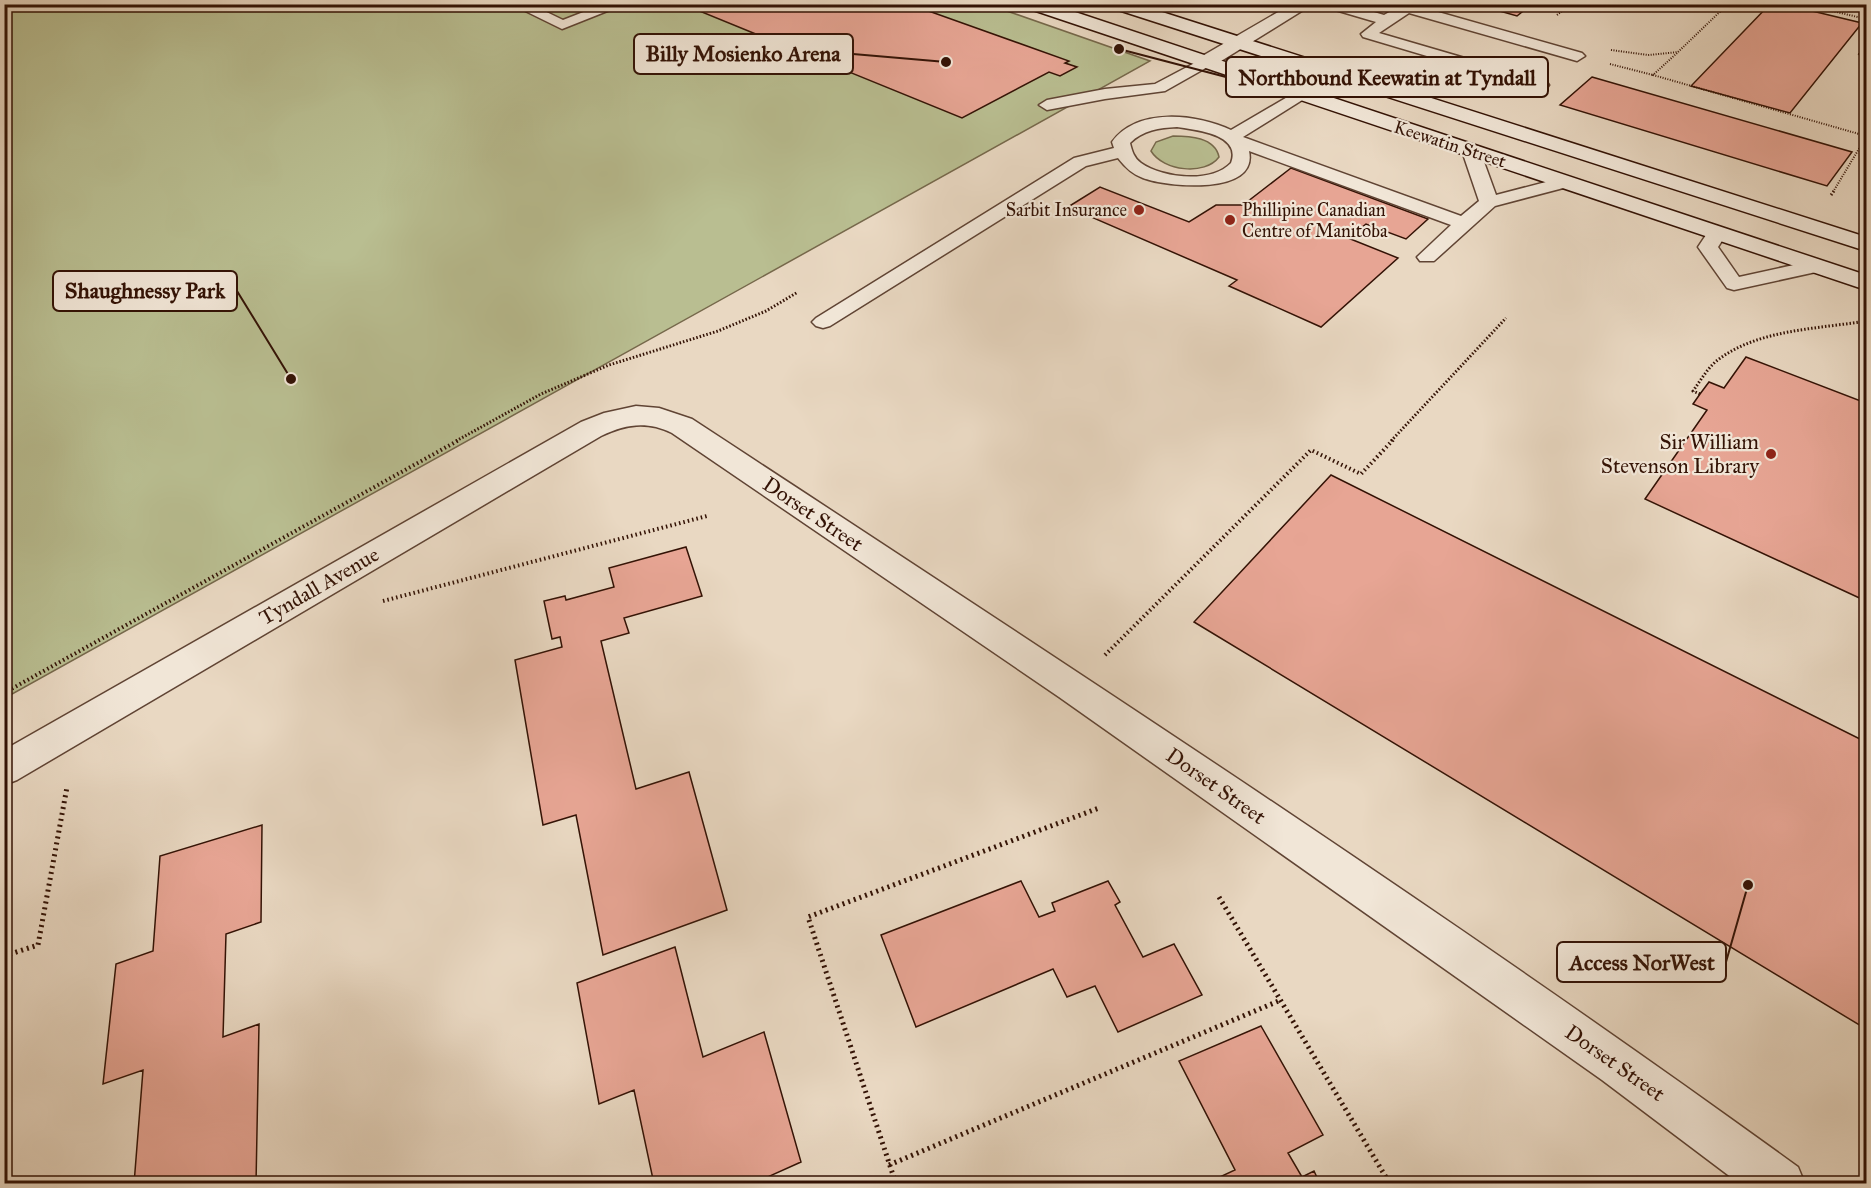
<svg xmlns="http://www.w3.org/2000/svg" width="1871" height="1188" font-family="'IM FELL Great Primer',serif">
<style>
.green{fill:#b9be91;stroke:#76684b;stroke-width:1.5}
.building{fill:#e7a594;stroke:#331205;stroke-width:1.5}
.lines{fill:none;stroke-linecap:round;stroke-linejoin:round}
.service-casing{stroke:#604434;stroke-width:3}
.minor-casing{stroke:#604434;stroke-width:3}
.secondary-casing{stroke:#331205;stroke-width:3}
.path-far3{stroke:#331205;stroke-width:2;stroke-dasharray:1 1.5;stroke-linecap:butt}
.path-far2{stroke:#331205;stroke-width:3;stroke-dasharray:1.5 2;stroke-linecap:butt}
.path-far1{stroke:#331205;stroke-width:4;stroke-dasharray:1.5 3;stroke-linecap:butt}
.path{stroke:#331205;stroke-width:5;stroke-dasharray:2 4;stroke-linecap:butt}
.service{fill:#f1e6d7;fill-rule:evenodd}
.minor{fill:#f1e6d7;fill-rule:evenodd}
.secondary{fill:#f1e6d7;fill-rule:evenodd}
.poi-dot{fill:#8f2418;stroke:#f1e6d7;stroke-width:2}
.labels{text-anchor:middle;stroke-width:4.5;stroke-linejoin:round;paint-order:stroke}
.far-street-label{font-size:18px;fill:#331205;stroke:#f1e6d7}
.far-poi-label{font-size:18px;fill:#331205;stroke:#f1e6d7;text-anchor:end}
.poi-label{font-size:21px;fill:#331205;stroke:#f1e6d7;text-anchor:end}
.street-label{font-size:21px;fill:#331205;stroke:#f1e6d7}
.leader{fill:none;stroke:#331205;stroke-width:2}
.callout-dot{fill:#331205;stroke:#f1e6d7;stroke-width:2}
.callout{fill:#f1e6d7;stroke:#331205;stroke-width:2}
.callout-label{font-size:22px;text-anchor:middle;font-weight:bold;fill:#331205}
</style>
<rect width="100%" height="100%" fill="#e9d8c2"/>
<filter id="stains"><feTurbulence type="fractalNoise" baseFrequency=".00333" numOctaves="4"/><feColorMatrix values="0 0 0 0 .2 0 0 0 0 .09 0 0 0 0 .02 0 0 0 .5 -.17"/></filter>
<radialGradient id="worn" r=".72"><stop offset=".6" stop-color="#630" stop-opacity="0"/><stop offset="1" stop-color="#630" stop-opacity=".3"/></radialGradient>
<path class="green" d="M987,4L1150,61L5,698V5Z
M1173,136C1189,136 1215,137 1219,157C1205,176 1163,171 1151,151L1156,142Z"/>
<path class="building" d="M700,4H909L1069,61L1065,63L1077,67L1060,76L1049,72L962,118L692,8Z
M1475,4H1532L1517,16Z
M1770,4H1783L1862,23L1790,113L1691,86Z
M1592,77L1852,152L1827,186L1560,105Z
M1291,168L1428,219L1406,239L1366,224L1348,238L1398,258L1321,327L1229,286L1237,280L1068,207L1100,187L1189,222L1216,205H1243Z
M1746,357L1866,403V601L1645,499L1707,410L1693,404L1700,394L1709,382L1724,388Z
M1331,475L1866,742V1029L1194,622Z
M686,547L702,596L624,618L629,633L601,641L636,789L689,772L727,910L603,955L576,815L543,825L515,660L562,647L560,637L552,639L544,601L565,596L566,600L614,587L609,568Z
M262,825L261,922L226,934L223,1037L259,1024L256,1184H134L143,1070L103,1084L116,964L153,951L160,856Z
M1021,881L1039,917L1055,911L1052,903L1108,881L1120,902L1115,905L1143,957L1174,944L1202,995L1118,1032L1095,986L1067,997L1053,969L916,1027L881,935Z
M675,947L703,1057L764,1032L801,1162L752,1184H654L634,1090L599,1104L577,983Z
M1261,1026L1323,1135L1288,1153L1302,1177L1314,1171L1320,1184L1207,1183L1235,1170L1179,1061Z"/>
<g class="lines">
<g class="service-casing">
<path id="service" d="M511,4H530L563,20L604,4H625L562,29Z
M1323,4H1347L1384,15L1402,5L1410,4L1582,53L1585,56L1577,61L1409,13L1379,33L1547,82L1549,85L1547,88L1541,90L1363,37L1361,34L1376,22L1325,7Z
M1206,57L1211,59L1214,62L1211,65L1165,91L1105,99L1047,110L1039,105L1047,100L1105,89L1155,84Z
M1301,89L1307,91L1309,94L1307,97L1243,137L1461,216L1479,201L1462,151L1465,147H1477L1480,151L1496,195L1565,177L1571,178L1574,182L1571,186L1495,206L1434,261H1420L1417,257L1451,225L1249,151C1259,196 1166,187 1143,178C1132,174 1125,167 1118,158L1086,166L830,326L823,328L816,326L812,322L816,318L1074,158L1114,148L1112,142C1137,107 1197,114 1231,130ZM1177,127C1196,130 1242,134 1231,163C1211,184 1162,178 1141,163C1134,158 1132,151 1130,143C1143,130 1159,128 1177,127Z
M1717,227L1724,229L1727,233L1718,247L1739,277L1816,260L1823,262L1826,266L1823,270L1816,272L1734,290L1727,288L1698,247L1710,229Z"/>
</g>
<g class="minor-casing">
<path id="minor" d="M1292,4H1313L1213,66H1199L1197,62L1199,58Z
M636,406L659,408L692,419C1064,663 1438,906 1798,1167L1805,1184H1740L1602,1080L1059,697L672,433C647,421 626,424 601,436L17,780L4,785V750L581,422L604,413Z"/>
</g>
<g class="secondary-casing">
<path id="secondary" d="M1025,4H1051L1866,275V290L1027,8Z
M1110,4H1137L1866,237V251L1112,8Z"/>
</g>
<path class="path-far3" d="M1803,4L1866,19
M1557,15L1571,4
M1611,50L1648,55L1678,52L1728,4
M1677,53L1653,75L1866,136
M1858,54L1866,56
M1610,64L1653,75
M1833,192L1866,137"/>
<path class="path-far2" d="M1831,195L1834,191
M1700,394L1693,391C1701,380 1708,367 1719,359C1760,329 1818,329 1866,321
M456,441L541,394L609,365L718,331L766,311L798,292
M1391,441L1506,318"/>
<path class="path-far1" d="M383,601L707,516
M1105,655L1311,450L1361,474L1393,440
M4,693L459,440"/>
<path class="path" d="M1219,897L1390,1184
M4,956L38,945L67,787
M4,982L10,955
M889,1165L1281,1000
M896,1184L808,917L1099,808"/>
<use href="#service" class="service"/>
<use href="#minor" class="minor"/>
<use href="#secondary" class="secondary"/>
</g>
<g class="poi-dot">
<circle cx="1139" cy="210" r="6"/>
<circle cx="1230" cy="220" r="6"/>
<circle cx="1771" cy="454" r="6"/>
</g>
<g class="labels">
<g class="far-street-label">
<text transform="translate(1450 144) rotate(18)" y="6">Keewatin Street</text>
</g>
<g class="far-poi-label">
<text x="1127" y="216">Sarbit Insurance</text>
<text x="1242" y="216" text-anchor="start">Phillipine Canadian<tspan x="1242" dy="21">Centre of Manitoba</tspan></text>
</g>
<g class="poi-label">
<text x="1759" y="449">Sir William<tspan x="1759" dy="24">Stevenson Library</tspan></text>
</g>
<g class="street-label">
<text transform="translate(813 514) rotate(34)" y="7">Dorset Street</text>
<text transform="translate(319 586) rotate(-30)" y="7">Tyndall Avenue</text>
<text transform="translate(1216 786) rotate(35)" y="7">Dorset Street</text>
<text transform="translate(1615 1063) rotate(35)" y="7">Dorset Street</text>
</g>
</g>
<path class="leader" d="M946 62L853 54M1119 49L1226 77M291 379L237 291M1748 885L1726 962"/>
<g class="callout-dot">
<circle cx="946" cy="62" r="6"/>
<circle cx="1119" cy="49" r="6"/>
<circle cx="291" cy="379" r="6"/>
<circle cx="1748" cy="885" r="6"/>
</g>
<g class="callout">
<rect x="634" y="34" width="219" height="40" rx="6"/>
<rect x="1226" y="57" width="322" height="40" rx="6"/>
<rect x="53" y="271" width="184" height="40" rx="6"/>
<rect x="1557" y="942" width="169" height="40" rx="6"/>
</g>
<g class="callout-label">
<text x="743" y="61">Billy Mosienko Arena</text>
<text x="1387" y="85">Northbound Keewatin at Tyndall</text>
<text x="145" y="298">Shaughnessy Park</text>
<text x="1642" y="970">Access NorWest</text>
</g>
<rect width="1871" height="1188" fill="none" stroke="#e9d8c2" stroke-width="24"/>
<rect x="6" y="6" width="1859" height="1176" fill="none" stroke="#331205" stroke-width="3"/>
<rect x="12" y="12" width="1847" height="1164" fill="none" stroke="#331205" stroke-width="1.5"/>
<rect width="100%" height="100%" filter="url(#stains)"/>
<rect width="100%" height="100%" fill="url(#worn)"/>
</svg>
